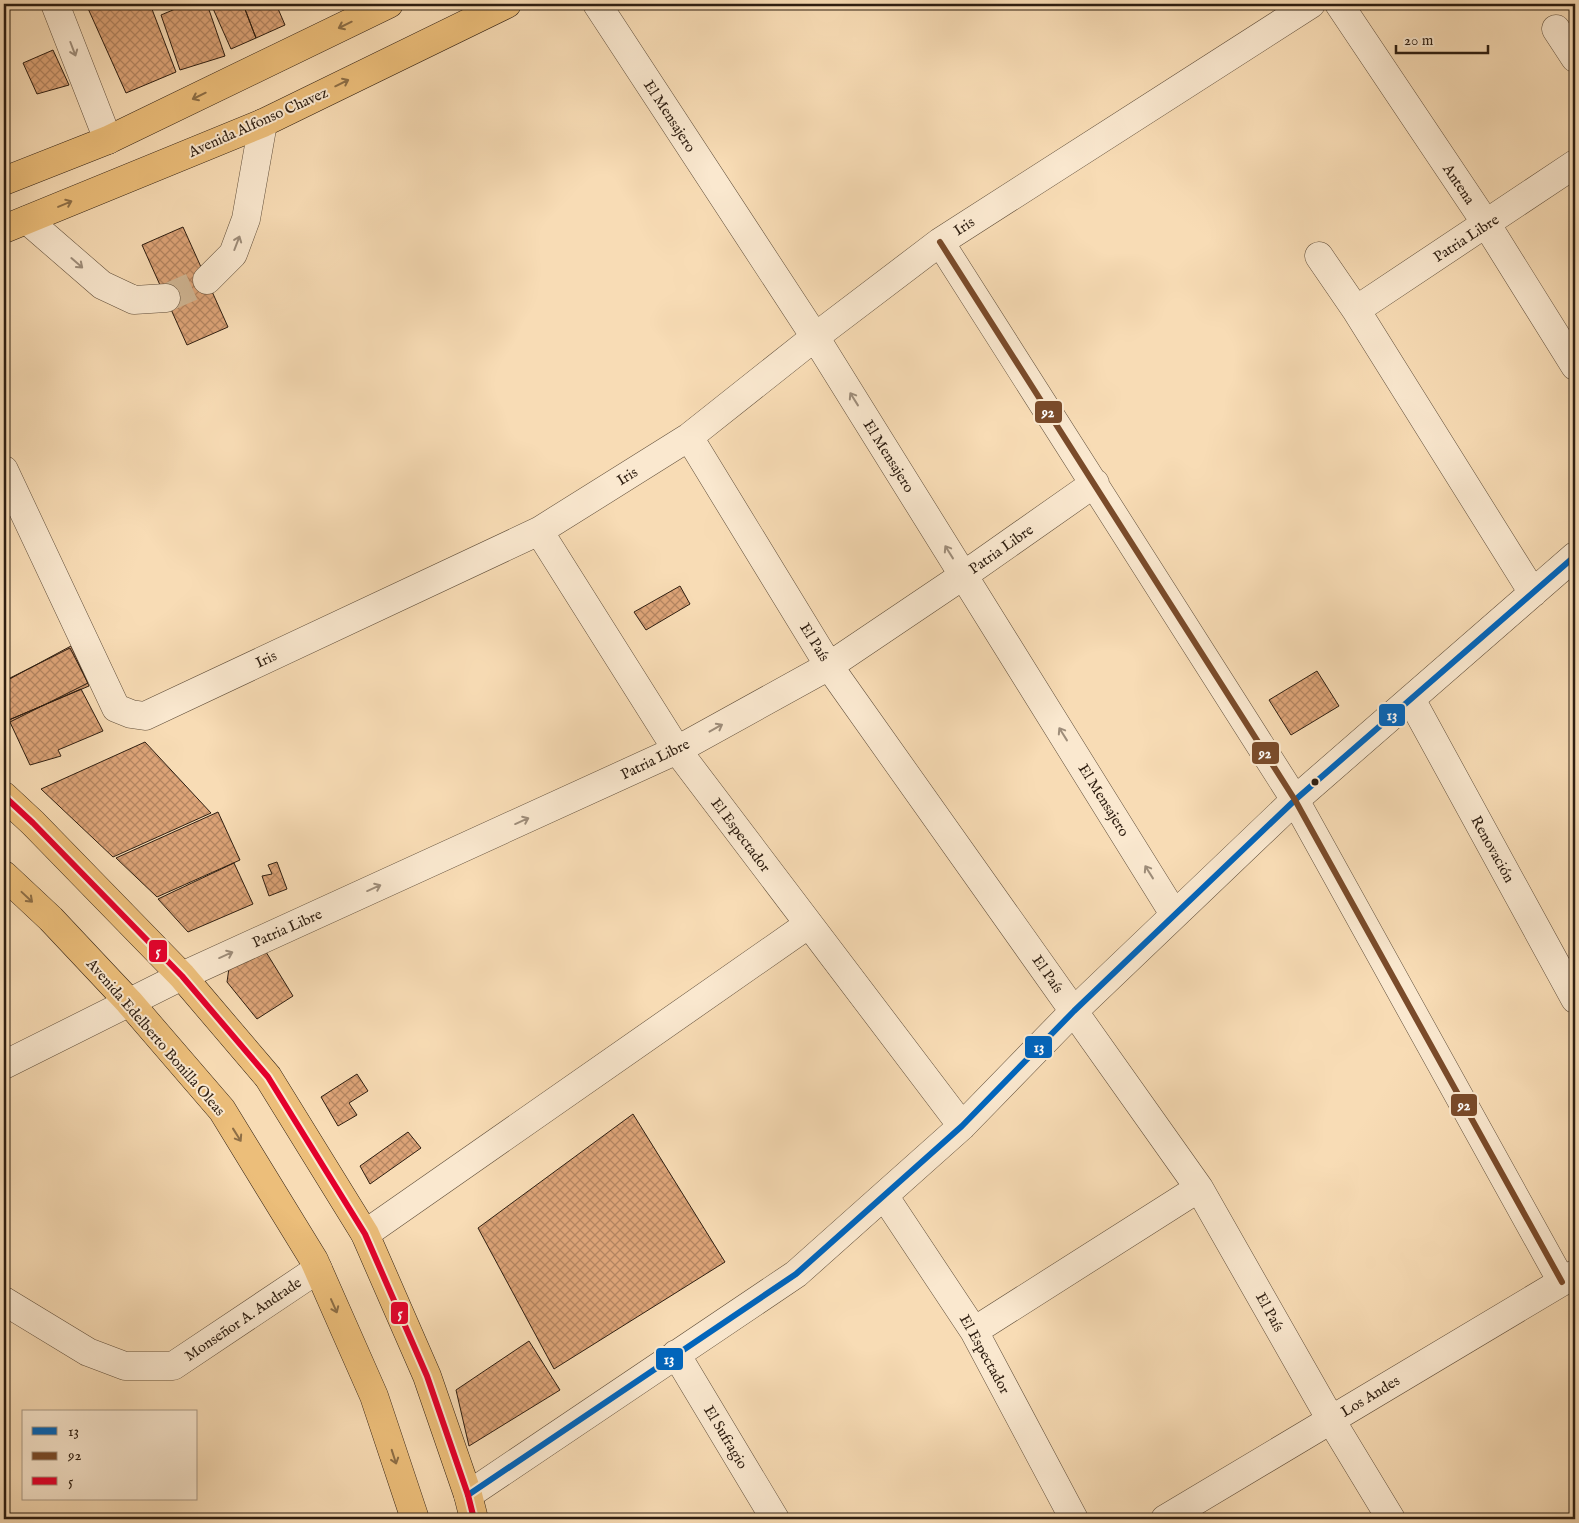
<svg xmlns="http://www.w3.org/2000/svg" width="1579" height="1523" font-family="'IM FELL English',serif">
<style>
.building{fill:url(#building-cross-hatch);stroke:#2e1e11}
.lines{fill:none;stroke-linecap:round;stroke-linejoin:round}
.minor-tunnel{stroke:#d0b694;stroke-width:28;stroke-dasharray:28 14;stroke-linecap:butt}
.minor-casing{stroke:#604e3a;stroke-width:29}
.major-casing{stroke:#2e1e11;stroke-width:29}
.minor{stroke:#fae8cf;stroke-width:28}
.major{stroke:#ecbe7a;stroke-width:28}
.bus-1-casing{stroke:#fae8cf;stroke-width:10}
.bus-2-casing{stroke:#fae8cf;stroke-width:10}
.bus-3-casing{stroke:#fae8cf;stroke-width:10}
.bus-1{stroke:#0065bd;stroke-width:6}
.bus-2{stroke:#7a4b2a;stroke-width:6}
.bus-3{stroke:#e4002b;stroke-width:6}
.oneway{stroke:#8d6e46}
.oneway2{stroke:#9e8d7a}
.bus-dot{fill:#2e1e11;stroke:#fae8cf;stroke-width:2}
.labels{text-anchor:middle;stroke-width:4;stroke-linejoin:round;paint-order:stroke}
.street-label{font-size:15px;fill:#2e1e11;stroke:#fae8cf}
.line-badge{stroke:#fae8cf;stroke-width:2}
.badge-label{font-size:14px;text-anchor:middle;font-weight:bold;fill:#fff}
</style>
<defs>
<pattern id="building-cross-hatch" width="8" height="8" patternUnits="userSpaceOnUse" patternTransform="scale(1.25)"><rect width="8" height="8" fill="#dda478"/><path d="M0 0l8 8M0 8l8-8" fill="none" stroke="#b48561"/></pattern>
</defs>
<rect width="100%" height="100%" fill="#f8dcb5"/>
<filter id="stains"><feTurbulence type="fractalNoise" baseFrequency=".004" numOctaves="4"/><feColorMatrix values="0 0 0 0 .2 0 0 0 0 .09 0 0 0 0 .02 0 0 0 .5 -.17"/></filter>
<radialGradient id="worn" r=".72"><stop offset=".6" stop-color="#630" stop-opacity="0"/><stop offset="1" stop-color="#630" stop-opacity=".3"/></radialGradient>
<path class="building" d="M86,4H150L176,72L126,93Z
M187,4H207L225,56L180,70L161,15Z
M211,4H243L256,38L231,49Z
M243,4H276L285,25L256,38Z
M53,50L69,85L37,94L23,63Z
M183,227L228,327L187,345L142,245Z
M680,586L690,604L646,630L634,612Z
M71,646L89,686L4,722V682Z
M70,648L88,683L4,725V681Z
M1317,671L1339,706L1291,735L1269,700Z
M81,689L103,731L58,750L61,756L30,765L9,720Z
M145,742L211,813L113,857L41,789Z
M218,812L240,860L157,897L116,858Z
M277,862L287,889L269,896L262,876L272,874L268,865Z
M234,863L253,904L188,932L158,899Z
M257,947L259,956L266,952L293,996L257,1019L227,982L230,961Z
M357,1074L368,1091L349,1103L357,1115L338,1126L321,1097Z
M633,1114L725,1262L554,1369L478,1228Z
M408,1132L421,1148L370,1184L360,1166Z
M529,1341L560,1390L469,1446L456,1390Z"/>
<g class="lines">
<path class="minor-tunnel" d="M166,298L207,280"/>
<g class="minor-casing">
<path id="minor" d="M55,4L108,140
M597,4L815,337L1174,914
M1339,4L1487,225L1575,366
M1556,29L1575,58
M27,220L102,285L134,300L166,298
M940,242L1295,800L1562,1282
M1319,256L1356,310L1533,593
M207,280L233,254L246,219L263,123
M1356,310L1575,164
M689,437L829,666L1199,1188L1331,1420L1391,1519
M4,470L116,708L131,714L145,716L539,531L689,437L815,337L940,242L1311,4
M539,531L677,750L962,1126
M1411,699L1575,999
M4,1065L182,976L677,750L829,666L964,575L1095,483
M885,1197L974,1331L1074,1519
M365,1234L809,924
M4,1301L88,1352L125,1366H173L318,1269
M974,1331L1199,1188
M676,1354L775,1519
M468,1495L796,1274L962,1126L1074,1011L1295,800L1575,556
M1165,1519L1575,1274"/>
</g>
<g class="major-casing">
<path id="major" d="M4,181L108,140L389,4
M4,229L263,123L507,4
M4,796L33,823L182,976L268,1077L365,1234L427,1376L468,1495L474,1519
M4,875L51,919L129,1002L222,1110L314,1260L374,1396L415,1519"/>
</g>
<use href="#minor" class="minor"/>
<use href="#major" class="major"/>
<g class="bus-1-casing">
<path id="bus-1" d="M468,1495L796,1274L962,1126L1074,1011L1295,800L1575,556"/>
</g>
<g class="bus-2-casing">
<path id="bus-2" d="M940,242L1295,800L1562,1282"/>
</g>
<g class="bus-3-casing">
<path id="bus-3" d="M4,796L33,823L182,976L268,1077L365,1234L427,1376L468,1495L474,1519"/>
</g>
<use href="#bus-1" class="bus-1"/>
<use href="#bus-2" class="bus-2"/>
<use href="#bus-3" class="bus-3"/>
</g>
<defs><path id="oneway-shaft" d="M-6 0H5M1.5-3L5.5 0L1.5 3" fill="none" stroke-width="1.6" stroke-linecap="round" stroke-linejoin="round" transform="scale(1.25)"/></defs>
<g class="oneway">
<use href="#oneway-shaft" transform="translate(345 25) rotate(154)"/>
<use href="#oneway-shaft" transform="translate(342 83) rotate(-26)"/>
<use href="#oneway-shaft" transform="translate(199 96) rotate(154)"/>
<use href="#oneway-shaft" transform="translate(65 204) rotate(-23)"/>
<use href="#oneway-shaft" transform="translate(27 897) rotate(43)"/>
<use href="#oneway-shaft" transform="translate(237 1135) rotate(58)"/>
<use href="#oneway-shaft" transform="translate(334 1306) rotate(66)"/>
<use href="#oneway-shaft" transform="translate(394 1457) rotate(72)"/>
</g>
<g class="oneway2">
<use href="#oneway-shaft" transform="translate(73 49) rotate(69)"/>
<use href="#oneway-shaft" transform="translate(237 243) rotate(-69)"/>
<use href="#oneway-shaft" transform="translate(77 263) rotate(41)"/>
<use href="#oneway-shaft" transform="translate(854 399) rotate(-122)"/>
<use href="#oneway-shaft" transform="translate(949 552) rotate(-122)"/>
<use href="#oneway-shaft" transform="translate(716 728) rotate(-29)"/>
<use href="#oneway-shaft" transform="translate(1063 734) rotate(-122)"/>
<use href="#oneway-shaft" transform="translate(522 821) rotate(-24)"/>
<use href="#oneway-shaft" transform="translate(1149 872) rotate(-122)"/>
<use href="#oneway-shaft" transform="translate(374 888) rotate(-24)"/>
<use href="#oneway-shaft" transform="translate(226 955) rotate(-24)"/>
</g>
<circle class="bus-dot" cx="1315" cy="782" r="4.5"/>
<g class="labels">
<g class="street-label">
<text transform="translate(670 116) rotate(57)" y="5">El Mensajero</text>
<text transform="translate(258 122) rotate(-24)" y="5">Avenida Alfonso Chavez</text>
<text transform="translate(1459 184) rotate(56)" y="5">Antena</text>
<text transform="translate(964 226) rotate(-33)" y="5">Iris</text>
<text transform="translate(1466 238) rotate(-33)" y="5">Patria Libre</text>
<text transform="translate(889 456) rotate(58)" y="5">El Mensajero</text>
<text transform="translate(627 476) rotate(-32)" y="5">Iris</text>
<text transform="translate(1001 549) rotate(-35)" y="5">Patria Libre</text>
<text transform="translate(815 642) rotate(58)" y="5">El País</text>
<text transform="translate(266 659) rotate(-25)" y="5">Iris</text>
<text transform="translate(655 759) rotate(-26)" y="5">Patria Libre</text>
<text transform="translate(1104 800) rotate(58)" y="5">El Mensajero</text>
<text transform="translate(741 835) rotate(53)" y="5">El Espectador</text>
<text transform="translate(1493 849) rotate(61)" y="5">Renovación</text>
<text transform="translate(287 928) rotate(-24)" y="5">Patria Libre</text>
<text transform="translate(1048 974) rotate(55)" y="5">El País</text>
<text transform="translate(156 1037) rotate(49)" y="5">Avenida Edelberto Bonilla Oleas</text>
<text transform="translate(1270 1312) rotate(61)" y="5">El País</text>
<text transform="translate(243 1319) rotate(-34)" y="5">Monseñor A. Andrade</text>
<text transform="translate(985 1354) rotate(61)" y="5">El Espectador</text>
<text transform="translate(1370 1396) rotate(-31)" y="5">Los Andes</text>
<text transform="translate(726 1437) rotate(59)" y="5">El Sufragio</text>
</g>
</g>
<g class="line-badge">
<rect x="1034" y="400" width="29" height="24" rx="5" fill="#7a4b2a"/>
<rect x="1378" y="703" width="28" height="24" rx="5" fill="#0065bd"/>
<rect x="1251" y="741" width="29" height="24" rx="5" fill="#7a4b2a"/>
<rect x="148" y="939" width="20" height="24" rx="5" fill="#e4002b"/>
<rect x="1024" y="1035" width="29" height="24" rx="5" fill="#0065bd"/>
<rect x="1450" y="1093" width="28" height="24" rx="5" fill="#7a4b2a"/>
<rect x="390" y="1301" width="19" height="24" rx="5" fill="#e4002b"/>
<rect x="655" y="1347" width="29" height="24" rx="5" fill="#0065bd"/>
</g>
<g class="badge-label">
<text x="1048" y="417">92</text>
<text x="1392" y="720">13</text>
<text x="1265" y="758">92</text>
<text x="158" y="956">5</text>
<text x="1039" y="1052">13</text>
<text x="1464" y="1110">92</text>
<text x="400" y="1318">5</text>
<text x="669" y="1364">13</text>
</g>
<rect width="1579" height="1523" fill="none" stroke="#f8dcb5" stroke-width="20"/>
<rect x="5" y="5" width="1569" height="1513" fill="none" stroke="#2e1e11" stroke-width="2.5"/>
<rect x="10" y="10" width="1559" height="1503" fill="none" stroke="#2e1e11"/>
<rect x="22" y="1410" width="175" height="90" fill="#fae8cf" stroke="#a89783"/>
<rect x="32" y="1427" width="25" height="8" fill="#0065bd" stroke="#a89783"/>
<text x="68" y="1436" font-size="15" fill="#2e1e11">13</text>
<rect x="32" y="1452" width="25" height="8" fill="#7a4b2a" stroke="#a89783"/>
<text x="68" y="1460" font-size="15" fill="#2e1e11">92</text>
<rect x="32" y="1477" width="25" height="8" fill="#e4002b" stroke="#a89783"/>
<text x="68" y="1486" font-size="15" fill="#2e1e11">5</text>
<path d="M1396 45v8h92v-8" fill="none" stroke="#2e1e11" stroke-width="2.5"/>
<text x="1404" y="45" font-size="15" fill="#2e1e11" stroke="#fae8cf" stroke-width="4" paint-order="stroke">20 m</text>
<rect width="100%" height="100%" filter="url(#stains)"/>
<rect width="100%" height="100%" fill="url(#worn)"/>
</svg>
